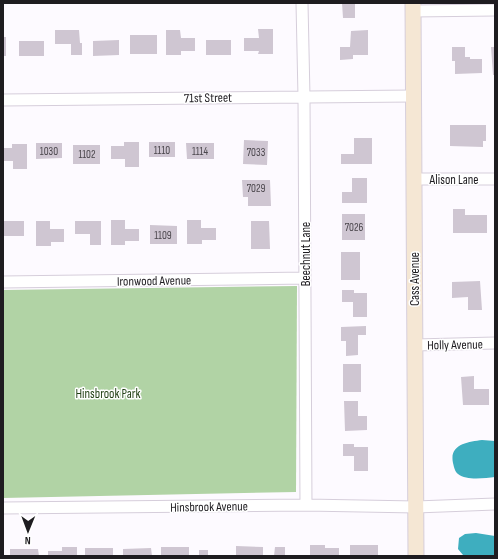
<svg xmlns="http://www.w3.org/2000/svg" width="498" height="559" font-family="'Sofia Sans Condensed',sans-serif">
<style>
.green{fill:#b1d3a5}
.water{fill:#3eaebf}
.building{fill:#cfc6d2}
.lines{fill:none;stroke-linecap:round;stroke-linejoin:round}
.minor-casing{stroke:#d6cedb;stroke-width:13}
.secondary-casing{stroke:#d6cedb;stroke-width:17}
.minor{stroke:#fff;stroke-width:11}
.secondary{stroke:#f5e7d4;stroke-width:15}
.labels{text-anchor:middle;stroke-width:3;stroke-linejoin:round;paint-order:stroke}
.number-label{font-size:11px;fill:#4a464c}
.street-label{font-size:13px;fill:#1e1c20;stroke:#fff}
.park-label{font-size:13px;fill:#1f3e12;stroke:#fff}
</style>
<rect width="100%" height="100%" fill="#fdfaff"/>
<path class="green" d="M297,286L296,492L3,498V290Z"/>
<path class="water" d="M482,440L495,441V477C485,478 467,481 458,474C455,472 454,467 453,463C449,444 468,442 482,440Z
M476,533L495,536V556L463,555L458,549L459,538L465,534Z"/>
<path class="building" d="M342,3H355V18H343Z
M258,29H273V54H258L259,51H244V38H259Z
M55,30H79L80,43H82V55H71V44H55Z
M166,30H180L181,38H195V51H181V55H166Z
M368,30V55H353V59L340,60V47H350L351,31Z
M130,35H157V54H130Z
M3,37H6V56H3Z
M119,40V55L93,56V41Z
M206,40H231V55H206Z
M19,41H44V56H19Z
M452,47H465V57H470V59H482V73L455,74V61H452Z
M491,47H495V75H493Z
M450,125H486V141H483V147L450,146Z
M354,138H372V164H341V154H354Z
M244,140L268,141L267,165L243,164Z
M124,142H139V167H125V159H111V146H124Z
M149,142H175V157H149Z
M36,143H62V158L36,159Z
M186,143H214V159H187Z
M12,144H27V169H13V161H3V148H12Z
M73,145H100V164H73Z
M352,178H367V203H342V192H352Z
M242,180H270L271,206H248V197H243Z
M453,209H465V215H487V233H453Z
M342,214H365V240H342Z
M111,220H125V229H139V241H125V245H111Z
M187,220H201V228H216V240H202V244H187Z
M3,221H24V236H3Z
M36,221H50V229H64V242H51V246H36Z
M75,221H101V245H90V234H75Z
M251,221H269L270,249H251Z
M150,225L177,226V244H150Z
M341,252H360V280H341Z
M480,281L482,310H468V297L452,298V282Z
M342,290H354V293H367V317H353V302H342Z
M366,326V335H358V355L346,356V341H341V327Z
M343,364H361V392H343Z
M474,376V389H489V405H463L461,377Z
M344,401H358V416H367V430L345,431Z
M343,444H354V447H368V471H354V456H343Z
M310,545H325V548H339V556H310Z
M350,545H378V556H350Z
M236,546L263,547V556H236Z
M62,547H77V556H48V551H62Z
M161,547H189V556H161Z
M275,547H285V556H274Z
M85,548H113V556H85Z
M151,548L152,556H123V549Z
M10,549H38L39,556H10Z
M199,550H208V556H199Z"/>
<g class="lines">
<g class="minor-casing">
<path id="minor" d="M302,3L304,97L306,505
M413,11L495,10
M3,100L413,96
M414,179H495
M3,282L305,278
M415,345L495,343
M3,508L306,505L416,507L495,504"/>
</g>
<g class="secondary-casing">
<path id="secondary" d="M413,3L416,556"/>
</g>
<use href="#minor" class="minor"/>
<use href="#secondary" class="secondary"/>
</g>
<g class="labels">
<g class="number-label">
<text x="162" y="154">1110</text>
<text x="49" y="155">1030</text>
<text x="200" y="155">1114</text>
<text x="256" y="156">7033</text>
<text x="87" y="158">1102</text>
<text x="256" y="192">7029</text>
<text x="354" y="231">7026</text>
<text x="163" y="239">1109</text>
</g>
<g class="street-label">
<text transform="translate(208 97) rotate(-1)" y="5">71st Street</text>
<text x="454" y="184">Alison Lane</text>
<text transform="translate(305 254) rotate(-90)" y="5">Beechnut Lane</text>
<text transform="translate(414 279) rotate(-90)" y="5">Cass Avenue</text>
<text transform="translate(154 280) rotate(-1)" y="5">Ironwood Avenue</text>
<text transform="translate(455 344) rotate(-1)" y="5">Holly Avenue</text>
<text transform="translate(209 506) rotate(-1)" y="5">Hinsbrook Avenue</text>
</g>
<g class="park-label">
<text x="108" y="398">Hinsbrook Park</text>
</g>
</g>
<rect width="498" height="559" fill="none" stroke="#1e1c20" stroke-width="8"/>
<g transform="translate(28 531) rotate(181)" stroke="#ffffff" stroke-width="3" paint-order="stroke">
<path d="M0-3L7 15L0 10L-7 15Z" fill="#1e1c20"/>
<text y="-6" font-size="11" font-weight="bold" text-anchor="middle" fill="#1e1c20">N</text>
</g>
</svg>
